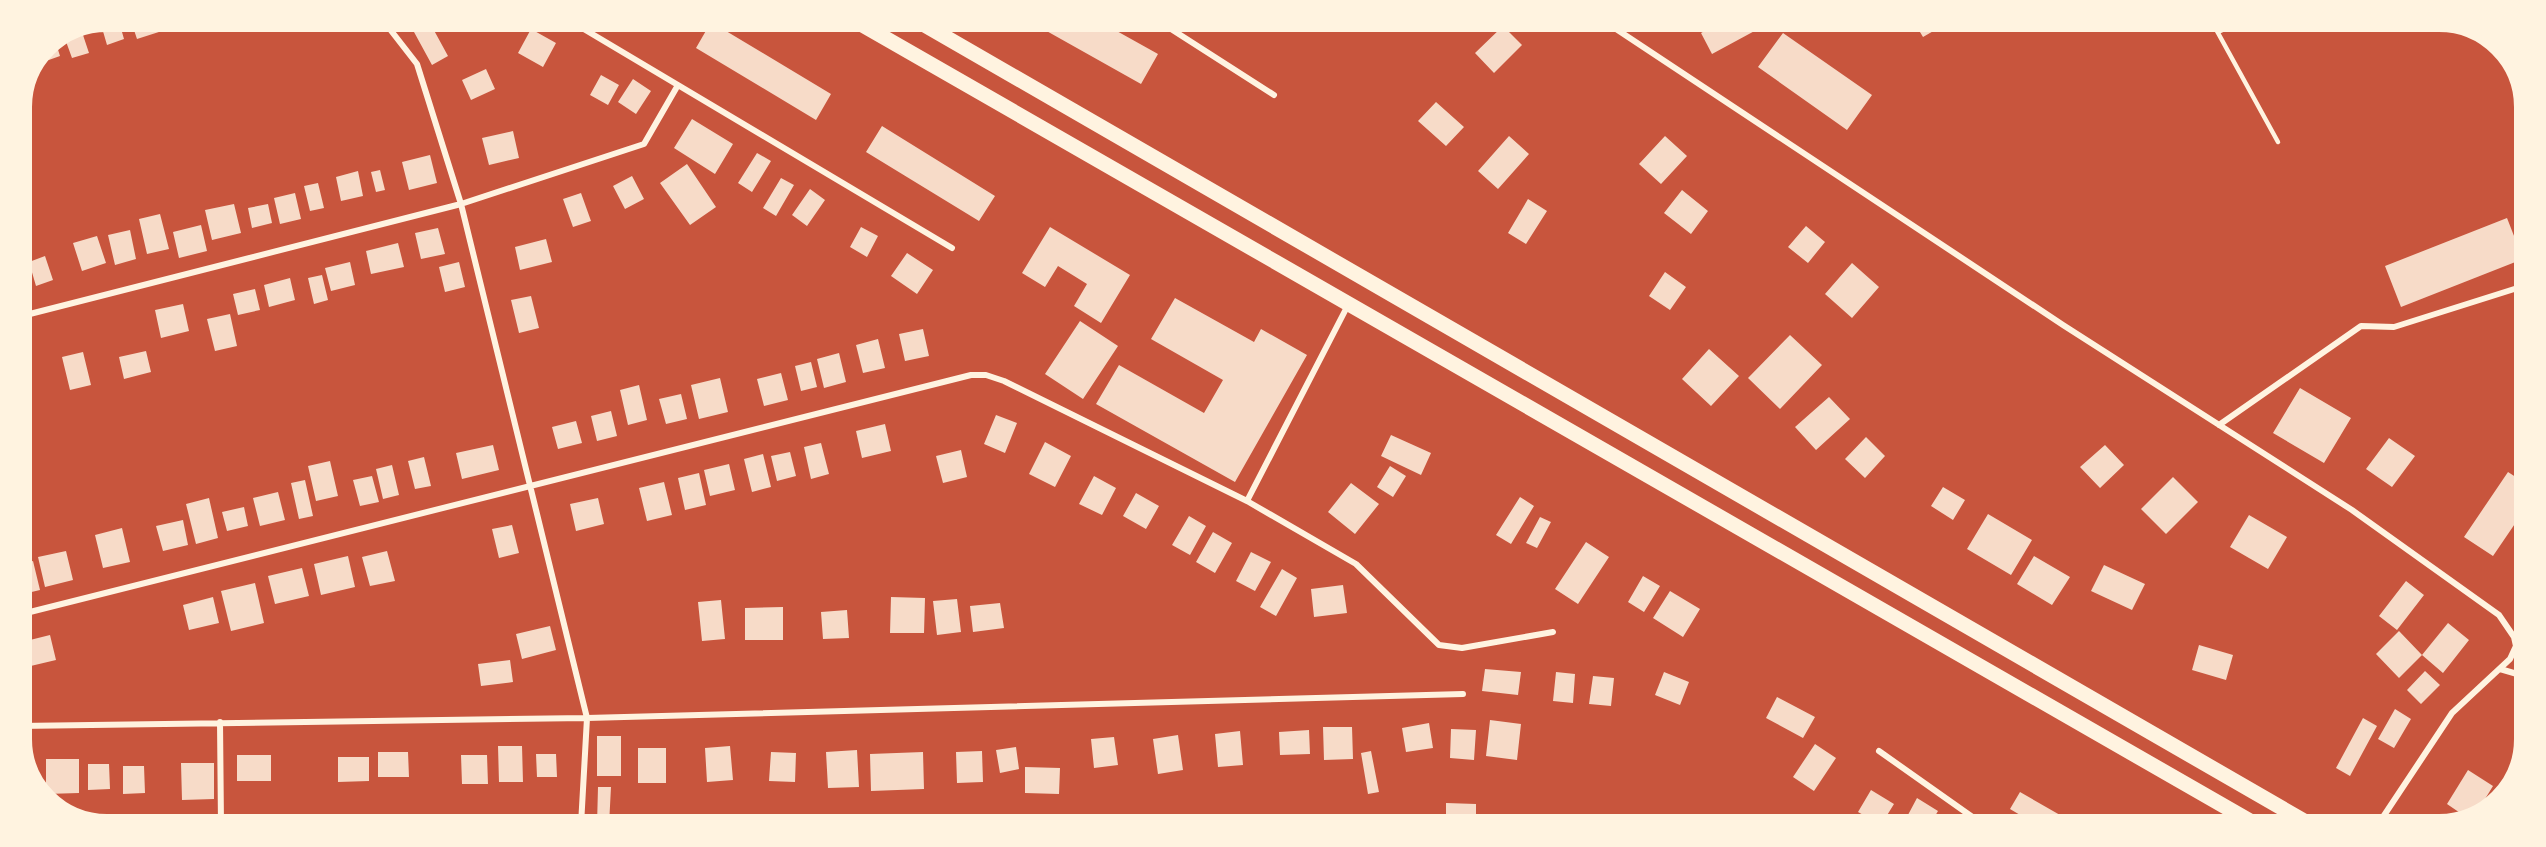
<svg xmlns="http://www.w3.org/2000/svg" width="2546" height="847" font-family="Montserrat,sans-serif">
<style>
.building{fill:#f7dbc8}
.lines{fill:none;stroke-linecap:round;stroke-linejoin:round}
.service{stroke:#fff3e0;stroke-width:4.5}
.minor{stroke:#fff3e0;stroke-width:6}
.primary{stroke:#fff3e0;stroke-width:15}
.rim{fill:none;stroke:#fff3e0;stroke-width:8}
</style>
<rect width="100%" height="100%" fill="#c8553d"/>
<path class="building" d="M107,18H118L124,39L107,45L100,21Z
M130,18H158L162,31L137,39Z
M174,18H190V21L177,26Z
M1027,20H1097L1158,54L1141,84Z
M1722,21H1773L1712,54L1701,33Z
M711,22L831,94L816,120L696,48Z
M1914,22H1949L1923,37Z
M430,23L448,56L432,65L414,32Z
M1503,26L1522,45L1494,73L1475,53Z
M81,29L89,53L72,58L64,36Z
M531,29L556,43L543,67L518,53Z
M1783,33L1872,95L1847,130L1758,67Z
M55,40L60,56L46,61L42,49L44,44Z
M486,69L495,89L471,100L462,80Z
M601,75L619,85L608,105L590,95Z
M633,79L651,91L636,114L618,102Z
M1436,102L1464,127L1446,146L1418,121Z
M692,119L733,144L715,174L674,148Z
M882,126L995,196L979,221L866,152Z
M513,131L519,158L489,165L482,138Z
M1509,136L1529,154L1498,189L1478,171Z
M1665,136L1687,156L1661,184L1639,164Z
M757,153L771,161L752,192L738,183Z
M430,155L437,183L409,190L402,162Z
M687,164L716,207L690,225L660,183Z
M380,170L385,190L376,192L371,172Z
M358,171L363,196L341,201L336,177Z
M632,176L644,199L625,209L613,186Z
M781,178L794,185L776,216L763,208Z
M318,183L324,208L310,211L304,186Z
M810,189L825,200L807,226L792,215Z
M1682,190L1708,211L1691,234L1664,213Z
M295,193L301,219L280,224L274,198Z
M581,193L591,221L573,227L563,199Z
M1528,199L1547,211L1526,244L1508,233Z
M234,204L241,233L212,240L205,210Z
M268,204L272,223L252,228L248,208Z
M160,214L169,249L147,254L139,219Z
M2507,218L2523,259L2401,307L2385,266Z
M201,225L207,251L179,258L173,232Z
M1806,226L1825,242L1808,263L1788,247Z
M861,227L878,236L867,257L850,247Z
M1050,227L1130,275L1101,323L1074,306L1087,284L1058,266L1045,287L1022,273Z
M438,228L445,254L421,259L415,233Z
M130,230L136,259L115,265L108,235Z
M97,236L106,263L82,271L73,243Z
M546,239L552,262L520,270L515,247Z
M398,243L404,267L371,274L366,251Z
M907,253L933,270L917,294L891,276Z
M45,256L53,280L36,286L29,262Z
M350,262L355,285L331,291L325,268Z
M459,262L465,287L445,292L439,267Z
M1852,263L1879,287L1852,318L1825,294Z
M1665,272L1686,287L1670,310L1649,296Z
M322,275L328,300L314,304L308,278Z
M290,278L295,300L269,307L264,285Z
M255,289L260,310L238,315L233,294Z
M531,296L539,328L519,333L511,300Z
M1175,298L1254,342L1261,329L1307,355L1235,482L1096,404L1119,365L1204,413L1223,380L1151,339Z
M183,304L189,331L161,338L155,310Z
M230,314L237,346L215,351L207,319Z
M1080,321L1118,346L1083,399L1045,374Z
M923,329L929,356L905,361L899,334Z
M1790,335L1822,365L1780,409L1748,378Z
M878,339L885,368L863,373L856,345Z
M1709,349L1739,376L1711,406L1682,379Z
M146,351L151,372L124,379L119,357Z
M83,352L91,385L70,390L62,357Z
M839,353L846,382L824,388L817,359Z
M811,362L817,387L801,391L795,366Z
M781,373L788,400L764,406L757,379Z
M720,378L728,412L699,419L691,385Z
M639,385L647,420L628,425L620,390Z
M2300,388L2351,418L2324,463L2273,433Z
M681,394L687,419L666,424L659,399Z
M1829,397L1850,419L1816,450L1795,427Z
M611,411L617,436L597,441L591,416Z
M996,415L1017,423L1005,453L984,444Z
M576,421L582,443L558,449L552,427Z
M885,424L891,451L862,458L856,431Z
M1391,435L1431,453L1421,475L1381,456Z
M1866,437L1885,456L1865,478L1845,459Z
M2389,438L2415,456L2392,487L2366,469Z
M1045,442L1071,456L1055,487L1029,474Z
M821,443L829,474L811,479L804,447Z
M493,445L499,470L462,479L456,453Z
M2105,445L2124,465L2100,488L2080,467Z
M961,450L967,477L943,483L936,456Z
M790,452L796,476L777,481L771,456Z
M763,454L771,487L752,492L744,459Z
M424,457L431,486L415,489L408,461Z
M330,461L338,496L316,501L308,466Z
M729,464L735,490L710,496L704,470Z
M392,465L399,495L383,499L376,469Z
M1390,466L1406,476L1393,497L1377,487Z
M2508,472L2525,483V509L2493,556L2464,537Z
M699,473L706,505L685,510L678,478Z
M372,476L379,502L360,506L353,480Z
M1094,476L1116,488L1102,515L1079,504Z
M2173,477L2198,502L2166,534L2141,509Z
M305,480L313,516L299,519L291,483Z
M664,482L672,515L647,521L639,488Z
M1351,483L1379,504L1355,534L1328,512Z
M1943,487L1965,500L1953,520L1931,506Z
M278,492L285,520L260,526L253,498Z
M1136,493L1159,506L1146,529L1123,516Z
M1520,497L1534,506L1511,544L1496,535Z
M209,498L218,538L196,544L186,504Z
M598,498L604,524L576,531L570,504Z
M244,507L248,526L227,531L222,512Z
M1988,514L2032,540L2011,575L1967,549Z
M2249,515L2287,537L2268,569L2230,547Z
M1189,516L1206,526L1190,555L1172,545Z
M1540,517L1551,522L1537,548L1526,543Z
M183,520L188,545L163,551L156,526Z
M512,525L519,553L499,558L492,529Z
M122,528L130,562L103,568L95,535Z
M1213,532L1232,543L1215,573L1196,562Z
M1586,542L1609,557L1578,604L1555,589Z
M66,551L73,580L45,587L38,557Z
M387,551L395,581L370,586L362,557Z
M1251,552L1271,562L1255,591L1236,581Z
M348,556L355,587L321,595L314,564Z
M2034,556L2070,577L2052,605L2017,584Z
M33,561L40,590L19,595L18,565Z
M2104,565L2145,584L2132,610L2091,591Z
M302,568L309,596L275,604L268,576Z
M1282,569L1297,578L1276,616L1260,607Z
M1643,576L1660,586L1644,612L1628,602Z
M2406,581L2424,595L2397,630L2379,616Z
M255,583L264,623L231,631L221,591Z
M1343,585L1347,613L1314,617L1311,589Z
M1670,591L1700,609L1683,637L1653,618Z
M213,597L219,623L189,630L183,605Z
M891,597L925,598L924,633H890Z
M957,599L961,632L937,635L933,601Z
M721,600L725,639L702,641L698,602Z
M1000,603L1004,628L973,632L970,606Z
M783,607V640H745V608Z
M847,610L849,638L823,639L821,612Z
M2448,623L2469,640L2443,673L2422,655L2399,678L2376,654L2399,631L2422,655Z
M550,626L556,650L522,659L516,634Z
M50,635L56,660L18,669V643Z
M2199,645L2233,655L2226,680L2192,670Z
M510,660L513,682L481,686L478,664Z
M1485,669L1521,672L1518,695L1482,691Z
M2425,671L2440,685L2421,704L2407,690Z
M1556,672L1575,674L1573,703L1553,701Z
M1664,672L1689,682L1680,705L1655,695Z
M1593,676L1614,678L1611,706L1589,704Z
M1777,697L1815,717L1803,738L1766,718Z
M2395,709L2411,719L2394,748L2378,739Z
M2363,718L2377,726L2350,776L2336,768Z
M1490,720L1521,724L1517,760L1486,756Z
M1429,723L1433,748L1406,752L1402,728Z
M1323,727H1352L1353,759L1324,760Z
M1451,729L1476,730L1474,760L1450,758Z
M1309,730L1310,754L1280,755L1279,732Z
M1240,731L1243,765L1218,767L1215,734Z
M1178,735L1183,770L1158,774L1153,739Z
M597,736H621V776H597Z
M1114,737L1118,765L1094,768L1091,739Z
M1815,744L1836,758L1814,791L1793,777Z
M498,746H522L523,782H499Z
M730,746L733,780L707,782L705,748Z
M1016,747L1019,769L1000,773L996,750Z
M638,748H666V783H638Z
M857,750L859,787L828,788L826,752Z
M982,751L983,782L957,783L956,752Z
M1371,751L1379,792L1368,794L1361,753Z
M378,752H408L409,777H378Z
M771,752L796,753L795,782L769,781Z
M923,752L924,789L871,791L870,754Z
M536,754H556L557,777H537Z
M237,755H271V781H237Z
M461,755H487L488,784H462Z
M338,757H369V781L338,782Z
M46,759H79V793L46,794Z
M181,763H214V799L182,800Z
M88,764H109L110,789L88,790Z
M123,766H144L145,793L123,794Z
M1025,767L1060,768L1059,794L1025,793Z
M2468,770L2493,786L2474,817L2469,819L2447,804Z
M598,787H611L609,825H597Z
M1871,790L1894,804L1881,825L1858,812Z
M2020,792L2060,815L2052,828H2042L2010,809Z
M1917,798L1938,811L1928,828H1901Z
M1446,803L1476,804V827H1446Z"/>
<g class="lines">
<path class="service" d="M2212,22L2278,142
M2218,32L2240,22"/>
<path class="minor" d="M382,19L417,64L461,204L587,718L581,825
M567,19L952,248
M1157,20L1274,95
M1604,21L2063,325L2352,510L2499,615L2514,637L2516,646L2510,659L2452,713L2375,829
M18,317L461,204L644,144L678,85
M2219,425L2361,326L2394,327L2527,285
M1247,501L1348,305
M18,615L971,375H986L1004,381L1247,501L1356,564L1439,645L1462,648L1553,632
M2500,669L2524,676
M220,722L221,825
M18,726L587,718L1463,694
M1879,751L1988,828"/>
<path class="primary" d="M852,19L2264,829
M916,20L2318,829"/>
</g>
<path d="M0 0H2546V847H0ZM107 28H2439A79 79 0 0 1 2518 107V739A79 79 0 0 1 2439 818H107A79 79 0 0 1 28 739V107A79 79 0 0 1 107 28Z" fill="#fff3e0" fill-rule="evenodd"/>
<path class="rim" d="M107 28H2439A79 79 0 0 1 2518 107V739A79 79 0 0 1 2439 818H107A79 79 0 0 1 28 739V107A79 79 0 0 1 107 28Z"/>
</svg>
